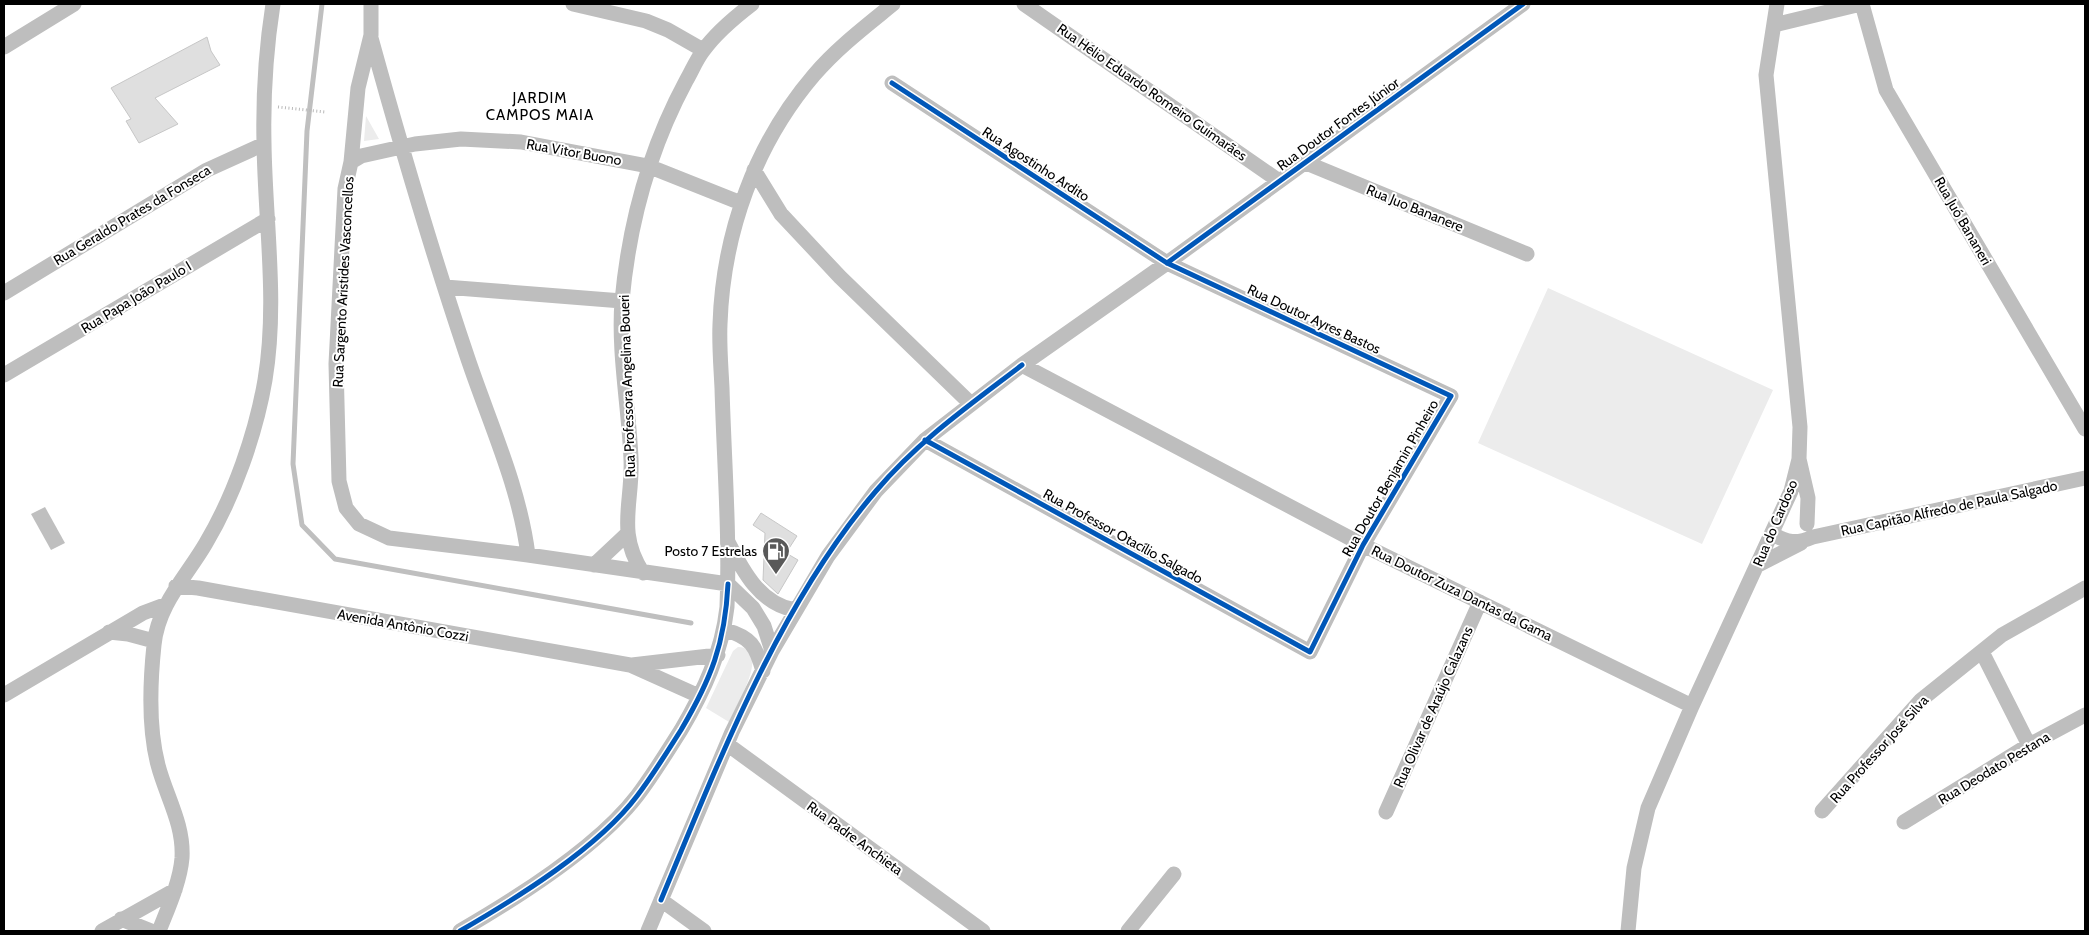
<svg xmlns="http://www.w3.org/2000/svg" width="2089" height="935" font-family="Cabin,sans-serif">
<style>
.green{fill:#ececec}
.water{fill:#bfbfbf}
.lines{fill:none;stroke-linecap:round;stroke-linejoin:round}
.stream{stroke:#bfbfbf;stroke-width:5}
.building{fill:#dfdfdf;stroke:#c7c7c7}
.path{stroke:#b9b9b9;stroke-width:3;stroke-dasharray:1 2.5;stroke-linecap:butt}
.minor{stroke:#bebebe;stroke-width:15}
.cycleway-casing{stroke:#fff;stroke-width:8}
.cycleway{stroke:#0057b8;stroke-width:5}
.labels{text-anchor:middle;stroke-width:4;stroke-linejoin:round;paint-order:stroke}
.street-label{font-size:14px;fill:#000;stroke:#fff}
.poi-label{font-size:14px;fill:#000;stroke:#fff;text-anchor:end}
.neighbourhood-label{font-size:15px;letter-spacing:1px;fill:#000;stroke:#fff}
</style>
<rect width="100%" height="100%" fill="#fff"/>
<path class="green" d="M366,116L379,139L364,141Z
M1548,288L1773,390L1702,544L1478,443Z
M738,647C772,648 736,706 729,722L706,708L733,651Z"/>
<path class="water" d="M45,507L65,543L51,550L31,514Z"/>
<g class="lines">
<path class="stream" d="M322,4L307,131L293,464L302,525L335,559L691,623"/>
</g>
<path class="building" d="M207,37L211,51L220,65L155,98L178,124L139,143L126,121L131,119L111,88Z
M761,513L797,536L786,553L798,560L778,594L763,580L765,533L753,525Z"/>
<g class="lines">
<path class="path" d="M278,107L325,112"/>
<path class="minor" d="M371,4V35L358,88L351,162L345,189L336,364L339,481L346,508L359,524L389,538L528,555L728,584L753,608L764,626L772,651
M573,4L646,21L668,30L703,50
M1024,4L1279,181
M1862,4L1886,90L2085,429
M1774,25L1861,4
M371,38C400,143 431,249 466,353C488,420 519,484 528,555
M4,47L74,4
M892,83L1167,263L1451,396L1363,545L1310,652L925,440
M351,162L361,156L415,144L461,139L521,142L648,166L741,203
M1304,162L1527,254
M754,170L781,214L840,277L971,404
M445,287L622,301
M4,293L207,170L264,144
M1022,365L1363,545L1692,706
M4,375L268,219
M1799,459L1808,498L1807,524
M1773,534C1787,543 1797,544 1813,537L2085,478
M728,542C743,571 760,604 795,610
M594,565L627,534
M1758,565L1801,543
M643,573C616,532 633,503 631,459C629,407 618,353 622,301C629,224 650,148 686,81C692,71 696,60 703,51C715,34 735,17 752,4
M176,586L198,588L630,665L699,696
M725,630C751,637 756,646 763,671
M109,632L128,634L154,641
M1982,652L2029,745
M632,665L718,655
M4,695L143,613L167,604
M727,744L983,931
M1822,811L1921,700L2002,635L2085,588
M1386,812L1480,602
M1904,822L2029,745L2085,715
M661,900L704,931
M121,919L151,931
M102,931L175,890
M159,931C168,908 180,882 182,858C184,824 166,796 158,765C148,727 150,683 154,645C158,604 187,576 206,543C234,496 256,433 265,380C278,302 265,222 264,143C263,98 266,49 273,4
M460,931C517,898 597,848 637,796C653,775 667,752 681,730C704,691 722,652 727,607C730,535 724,461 722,388C721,367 719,345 720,324C723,233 755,144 814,75C837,48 866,26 893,4
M648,931L732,732L772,651L828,556L876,491L925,440L1022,365L1167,263L1523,4
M1128,931L1174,874
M1628,931L1634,868L1648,808L1692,706L1791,491L1799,459L1800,427L1766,75L1777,4"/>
<g class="cycleway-casing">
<path id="cycleway" d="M892,83L1167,263L1451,396L1363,545L1310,652L925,440
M1167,263L1523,4
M661,900C718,763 779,604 876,491C918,441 971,404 1022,365
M460,931C517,898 598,848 637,796C653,775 667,752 681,730C711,679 725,644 728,584"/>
</g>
<use href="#cycleway" class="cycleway"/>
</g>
<defs>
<g id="fuel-pin" transform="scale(1.4375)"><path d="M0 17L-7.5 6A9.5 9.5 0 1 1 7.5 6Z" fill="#595959" stroke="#fff"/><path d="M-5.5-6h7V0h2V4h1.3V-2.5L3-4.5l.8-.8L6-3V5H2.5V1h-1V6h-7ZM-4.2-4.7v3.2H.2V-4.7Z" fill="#fff"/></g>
</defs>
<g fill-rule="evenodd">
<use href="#fuel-pin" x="776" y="551"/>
</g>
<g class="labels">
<g class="street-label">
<text transform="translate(1152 92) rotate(35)" y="5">Rua Hélio Eduardo Romeiro Guimarães</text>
<text transform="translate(1338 124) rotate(-36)" y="5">Rua Doutor Fontes Júnior</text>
<text transform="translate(574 152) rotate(10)" y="5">Rua Vitor Buono</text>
<text transform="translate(1036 164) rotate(33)" y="5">Rua Agostinho Ardito</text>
<text transform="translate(1415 208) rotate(22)" y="5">Rua Juo Bananere</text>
<text transform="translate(132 215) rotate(-31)" y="5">Rua Geraldo Prates da Fonseca</text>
<text transform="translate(1963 221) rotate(60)" y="5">Rua Juó Bananeri</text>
<text transform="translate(343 282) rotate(-87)" y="5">Rua Sargento Aristides Vasconcellos</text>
<text transform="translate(136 297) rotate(-31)" y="5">Rua Papa João Paulo I</text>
<text transform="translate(1314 319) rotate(25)" y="5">Rua Doutor Ayres Bastos</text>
<text transform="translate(627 386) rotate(-92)" y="5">Rua Professora Angelina Boueri</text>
<text transform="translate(1390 478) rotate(-60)" y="5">Rua Doutor Benjamin Pinheiro</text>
<text transform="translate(1949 508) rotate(-12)" y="5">Rua Capitão Alfredo de Paula Salgado</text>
<text transform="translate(1775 523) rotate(-67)" y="5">Rua do Cardoso</text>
<text transform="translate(1123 536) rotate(29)" y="5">Rua Professor Otacílio Salgado</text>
<text transform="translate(1462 593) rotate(26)" y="5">Rua Doutor Zuza Dantas da Gama</text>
<text transform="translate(403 625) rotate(10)" y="5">Avenida Antônio Cozzi</text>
<text transform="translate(1433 707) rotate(-66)" y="5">Rua Olivar de Araújo Calazans</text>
<text transform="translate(1879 749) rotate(-48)" y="5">Rua Professor José Silva</text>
<text transform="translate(1994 768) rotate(-31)" y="5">Rua Deodato Pestana</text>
<text transform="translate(855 838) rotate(36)" y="5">Rua Padre Anchieta</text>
</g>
<g class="poi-label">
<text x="757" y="556">Posto 7 Estrelas</text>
</g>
<g class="neighbourhood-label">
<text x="540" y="103">JARDIM<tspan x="540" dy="17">CAMPOS MAIA</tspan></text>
</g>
</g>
<rect width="2089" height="935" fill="none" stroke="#000000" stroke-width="10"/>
</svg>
